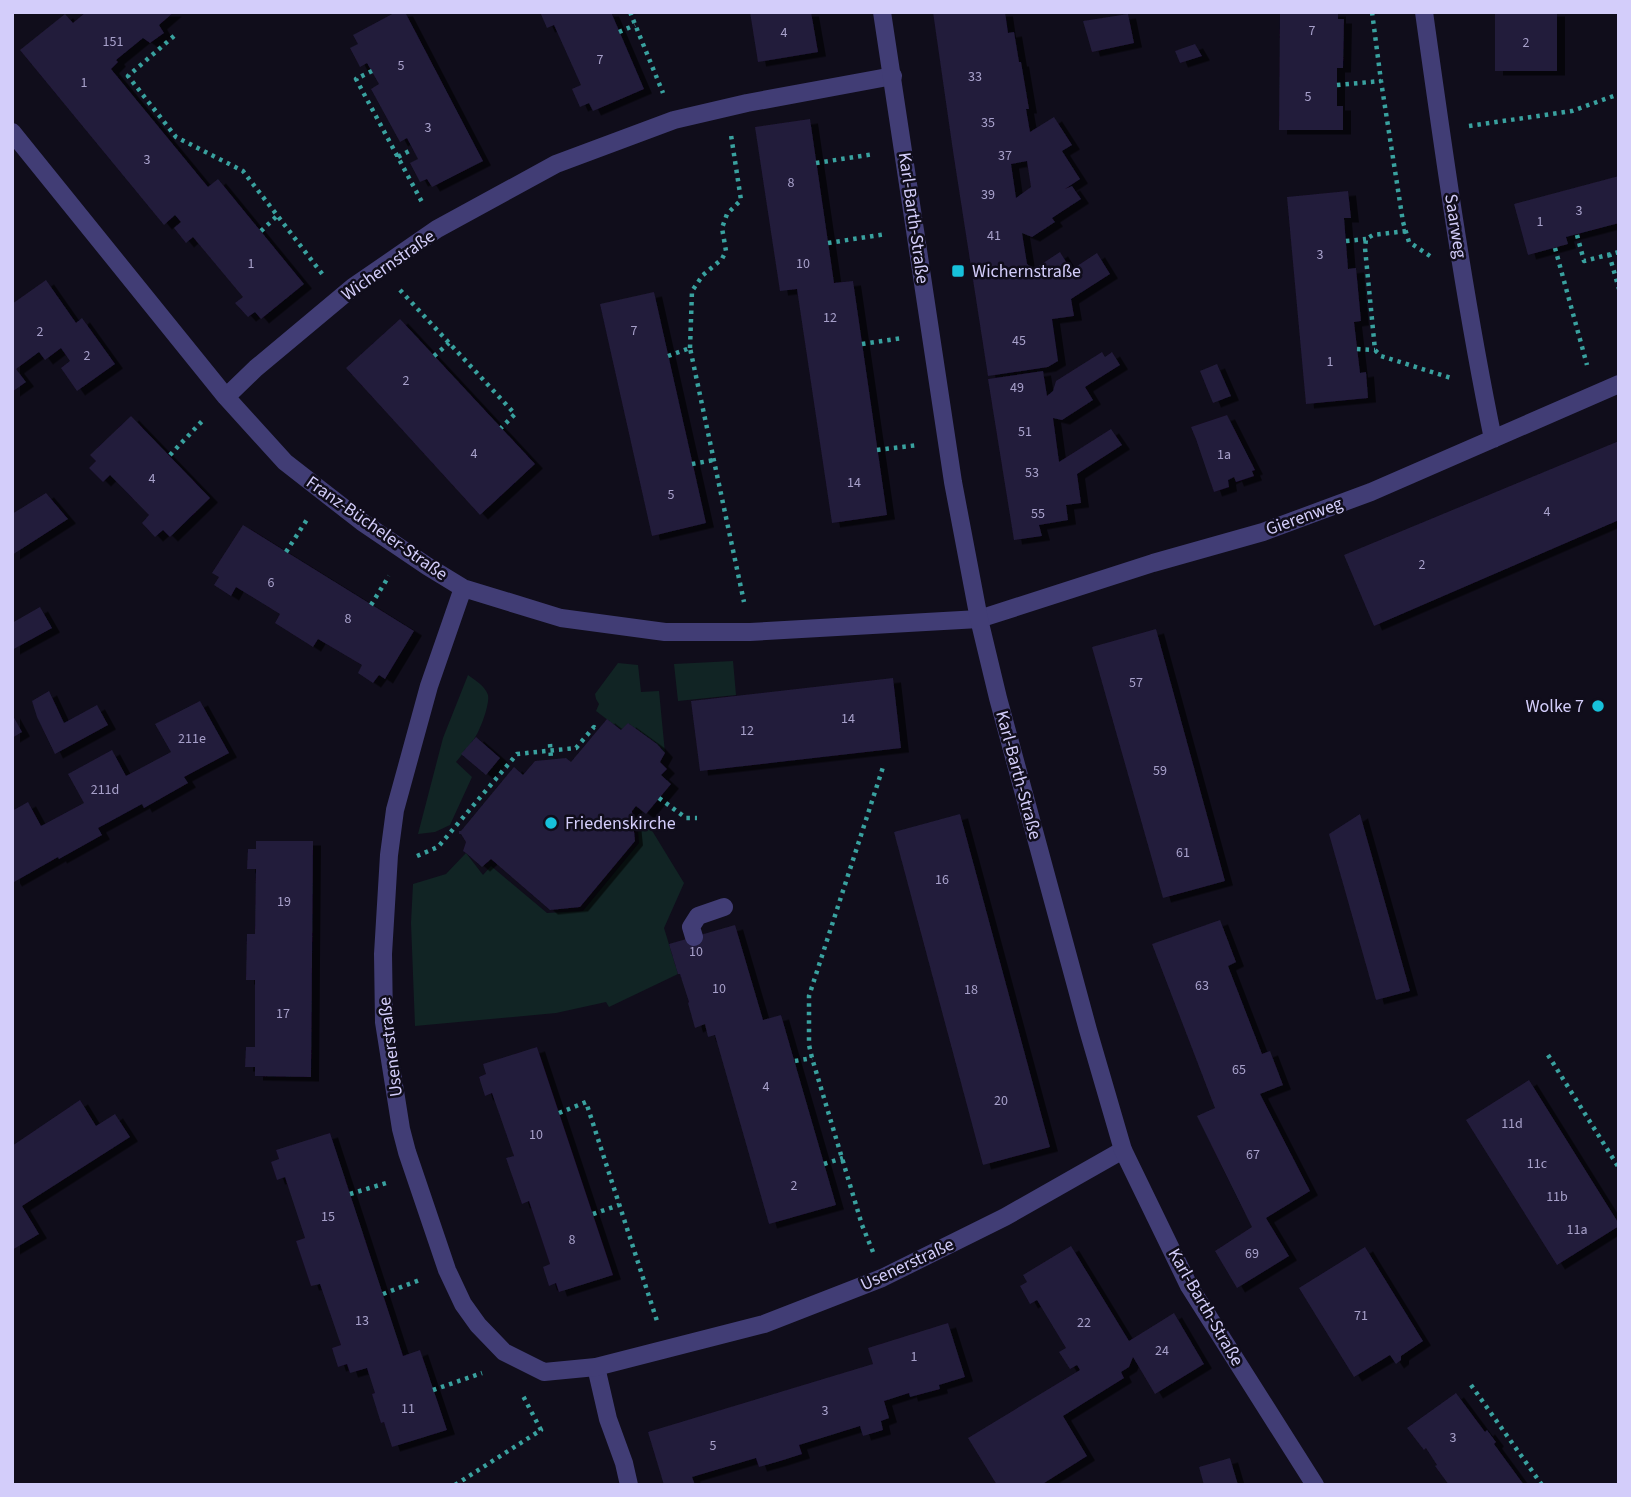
<svg xmlns="http://www.w3.org/2000/svg" width="1631" height="1497" font-family="'Source Sans 3',sans-serif">
<style>
.green{fill:#112424}
.building{fill:#221b3a;fill-rule:evenodd;filter:url(#shadow)}
.lines{fill:none;stroke-linecap:round;stroke-linejoin:round}
.path{stroke:#39a19f;stroke-width:4.5;stroke-dasharray:3.5 5;stroke-linecap:butt}
.service{stroke:#413d75;stroke-width:18}
.minor{stroke:#413d75;stroke-width:18}
.tertiary{stroke:#413d75;stroke-width:18}
.poi-dot{fill:#17c1db;stroke:#100d1b;stroke-width:2.5}
.labels{text-anchor:middle;stroke-width:5;stroke-linejoin:round;paint-order:stroke}
.number-label{font-size:14px;fill:#a7a0ca}
.street-label{font-size:18px;fill:#d3cdfa;stroke:#100d1b}
.poi-label{font-size:18px;fill:#d3cdfa;stroke:#100d1b;text-anchor:start}
</style>
<defs>
<filter id="shadow"><feDropShadow dx="8" dy="4.5" stdDeviation="0" flood-color="#0009"/></filter>
</defs>
<rect width="100%" height="100%" fill="#100d1b"/>
<path class="green" d="M733,661L736,695L678,701L674,664Z
M618,663L638,665L641,692L659,691L665,753L657,744L629,724L621,730L596,711L599,704L596,699L595,694Z
M468,675C475,680 485,686 488,695C490,704 480,731 474,739C469,747 462,754 456,762L472,777L450,825L435,832L418,834L443,738Z
M648,824L684,883L664,928L678,974L609,1007L606,1002L556,1013L415,1026L411,923L413,884L446,874L466,853L483,875L491,866L547,913L583,911L639,843L638,829Z"/>
<path class="building" d="M86,12H174L159,25L164,33L150,43L143,38L116,60L118,62L111,69L208,187L218,179L304,284L261,319L255,312L248,317L235,303L243,297L193,237L186,243L174,228L181,222L175,215L164,225L20,50L65,14L73,23Z
M396,12H405L483,161L432,187L427,179L420,182L410,163L418,159L407,138L400,142L371,89L379,84L367,63L360,67L350,48L358,44L353,35Z
M540,12H611L644,89L593,111L589,103L580,107L572,89L581,85L554,25L547,28Z
M750,12H811L818,52L758,62Z
M933,12H1005L1008,33L1014,32L1019,62H1021L1029,109H1026L1030,132L1054,117L1072,145L1062,151L1080,179L1065,189L1072,186L1081,199L1052,218L1055,222L1032,237L1022,233L1027,264L1034,269L1060,252L1071,270L1097,253L1110,274L1071,299L1074,316L1052,319L1058,361L1048,367L988,376L953,151ZM1027,161L1031,187L1016,198L1011,164Z
M1280,12H1338V19H1344L1343,68H1337V106H1343V130H1279Z
M1495,12H1557V71H1495Z
M1128,14L1134,43L1092,52L1083,21Z
M1195,44L1202,56L1180,63L1175,51Z
M810,119L834,283L853,281L887,515L832,523L797,289L780,291L755,127Z
M1619,176V223L1566,237L1568,244L1528,255L1514,204Z
M1348,191L1351,218H1344L1348,269L1356,268L1361,321L1354,322L1360,373L1366,372L1368,398L1306,404L1287,197Z
M46,280L76,323L82,318L115,364L77,391L61,368L70,361L61,348L45,360L39,352L16,369L26,382L12,392V304Z
M654,292L706,523L652,536L600,304Z
M400,319L535,464L480,515L346,368Z
M1102,352L1105,357L1112,352L1120,365L1085,387L1093,400L1062,420L1053,418L1059,462L1111,429L1122,445L1077,474L1081,503L1066,505L1068,520L1039,525L1042,536L1014,540L988,379L1043,371L1047,396L1053,391L1056,381Z
M1217,364L1231,396L1213,403L1200,371Z
M1227,415L1255,470L1252,471L1254,476L1236,482L1234,477L1228,480L1229,487L1214,492L1196,439L1191,427Z
M131,416L210,498L170,537L163,530L155,537L142,523L149,515L110,475L103,482L89,468L96,461L90,455Z
M1619,441V520L1374,626L1344,555Z
M46,493L68,519L12,555V514Z
M243,525L414,631L385,679L379,675L373,683L358,673L362,665L318,639L313,647L275,623L280,614L236,587L231,596L214,585L219,577L212,573Z
M40,607L52,628L12,650V623Z
M1156,629L1225,881L1163,898L1092,647Z
M893,678L901,748L700,771L691,701Z
M49,691L64,723L97,705L108,725L55,754L37,717L32,701Z
M200,701L229,753L184,777L188,783L144,808L142,804L98,828L102,835L59,859L58,857L14,882L12,879V811L28,802L41,826L84,803L68,774L112,750L126,776L171,752L155,724Z
M12,714L22,732L12,738Z
M607,719L621,730L628,723L657,744L665,753L660,762L667,769L661,775L671,784L646,814L636,806L632,811L635,841L580,907L550,910L491,859L482,867L466,853L463,851L466,842L461,834H459V831H461L514,767L523,775L535,761L566,758L571,762Z
M476,737L500,758L486,775L461,754Z
M960,814L1050,1147L983,1165L894,832Z
M1360,814L1410,991L1376,1000L1329,834Z
M256,841H313L311,1077L255,1076V1067H245L246,1047H255V980H246L247,934H255L256,869H247L248,849H256Z
M1220,920L1236,962L1228,966L1262,1054L1270,1051L1283,1085L1260,1094L1310,1191L1266,1218L1289,1256L1237,1288L1215,1251L1252,1227L1197,1116L1215,1108L1152,944Z
M735,925L763,1020L781,1015L836,1205L769,1224L715,1035L708,1037L705,1024L695,1028L688,1003L689,1002L680,974H678L669,944Z
M537,1047L613,1275L559,1292L556,1283L549,1286L543,1267L550,1264L529,1201L522,1204L506,1158L514,1156L492,1093L485,1096L479,1077L486,1074L483,1064Z
M1529,1080L1619,1224V1226L1557,1265L1466,1120Z
M80,1100L96,1126L115,1114L130,1137L22,1206L39,1234L12,1250V1146Z
M330,1133L403,1356L420,1350L447,1430L392,1447L384,1422L381,1423L372,1394L375,1393L367,1368L350,1373L347,1364L338,1367L332,1348L341,1345L320,1284L311,1286L296,1241L305,1238L285,1177L277,1180L271,1162L279,1159L276,1150Z
M1071,1246L1129,1341L1174,1313L1204,1364L1155,1394L1133,1357L1129,1367L1121,1372L1124,1378L1063,1416L1087,1456L1041,1485H997L968,1438L1080,1370L1077,1365L1070,1369L1059,1352L1066,1348L1037,1300L1030,1304L1020,1286L1027,1282L1023,1275Z
M1365,1247L1423,1341L1401,1356V1360L1396,1364L1390,1355L1354,1377L1299,1288Z
M948,1323L965,1377L939,1385L940,1389L910,1397L909,1393L884,1401L889,1418L881,1421L883,1430L863,1436L860,1426L799,1445L802,1454L780,1461L759,1467L756,1458L692,1477L695,1485H675L674,1483L664,1485L648,1432L873,1364L868,1348Z
M1456,1393L1485,1432L1487,1430L1496,1442L1494,1444L1524,1485H1449L1435,1466L1437,1465L1426,1448L1424,1450L1407,1428Z
M1230,1458L1238,1485H1204L1199,1467Z"/>
<g class="lines">
<path class="path" d="M630,12L663,93
M1372,12L1381,81L1403,222L1409,242L1430,256
M619,32L635,25
M174,36L128,76L176,137L243,171L323,275
M372,71L356,79L423,204
M1337,85L1381,81
M1469,126L1572,111L1619,94
M398,157L413,149
M816,163L874,154
M261,231L277,216
M1406,231L1373,235L1366,239L1365,248L1375,350L1381,356L1451,378
M1577,235L1584,261L1619,252
M1346,241L1366,239
M828,243L886,234
M1555,248L1587,365
M1609,254L1619,289
M400,290L515,414L501,428
M862,344L903,338
M690,348L692,291L703,275L722,259L726,251L722,228L727,214L741,200L731,135
M1357,349L1375,350
M434,356L449,343
M668,356L690,348L744,602
M877,450L918,445
M170,455L205,418
M692,464L714,460
M286,552L308,518
M371,605L389,576
M550,744L551,759
M659,798L686,818H697
M417,856L438,847L517,754L576,748L594,727L598,730
M1548,1055L1619,1168
M795,1061L812,1058
M559,1113L586,1102L657,1321
M824,1164L843,1158
M350,1194L386,1183
M593,1214L619,1205
M873,1252L862,1225L812,1058L809,1045V996L884,764
M383,1294L422,1279
M1471,1385L1542,1485
M433,1390L482,1373
M455,1485L541,1430L522,1394"/>
<path class="service" d="M694,937L691,927L698,916L724,907
M596,1367L608,1419L624,1463L629,1485"/>
<path class="minor" d="M1424,12C1444,155 1464,298 1493,439
M12,132L226,397L285,462L362,522L427,566L463,588L561,618L665,632H750L979,619L1153,563L1263,532L1371,492L1619,384
M226,397L256,368L353,287L437,229L556,164L674,120L747,103L893,76
M463,588L429,686L395,810L389,855L383,954L384,1022L401,1129L407,1152L447,1270L463,1304L478,1325L504,1352L544,1372L596,1367L764,1324L882,1278L1005,1217L1123,1150"/>
<path class="tertiary" d="M882,12L953,482L979,619L998,698L1088,1030L1123,1150L1189,1286L1315,1485"/>
</g>
<g class="poi-dot">
<rect x="951" y="264" width="14" height="14" rx="3.5"/>
<circle cx="1598" cy="706" r="7"/>
<circle cx="551" cy="823" r="7"/>
</g>
<g class="labels">
<g class="number-label">
<text x="1312" y="35">7</text>
<text x="784" y="37">4</text>
<text x="113" y="46">151</text>
<text x="1526" y="47">2</text>
<text x="600" y="64">7</text>
<text x="401" y="70">5</text>
<text x="975" y="81">33</text>
<text x="84" y="87">1</text>
<text x="1308" y="101">5</text>
<text x="988" y="127">35</text>
<text x="428" y="132">3</text>
<text x="1005" y="160">37</text>
<text x="147" y="164">3</text>
<text x="791" y="187">8</text>
<text x="988" y="199">39</text>
<text x="1579" y="215">3</text>
<text x="1540" y="226">1</text>
<text x="994" y="240">41</text>
<text x="1320" y="259">3</text>
<text x="251" y="268">1</text>
<text x="803" y="268">10</text>
<text x="830" y="322">12</text>
<text x="634" y="335">7</text>
<text x="40" y="336">2</text>
<text x="1019" y="345">45</text>
<text x="87" y="360">2</text>
<text x="1330" y="366">1</text>
<text x="406" y="385">2</text>
<text x="1017" y="392">49</text>
<text x="1025" y="436">51</text>
<text x="474" y="458">4</text>
<text x="1224" y="459">1a</text>
<text x="1032" y="477">53</text>
<text x="152" y="483">4</text>
<text x="854" y="487">14</text>
<text x="671" y="499">5</text>
<text x="1547" y="516">4</text>
<text x="1038" y="518">55</text>
<text x="1422" y="569">2</text>
<text x="271" y="587">6</text>
<text x="348" y="623">8</text>
<text x="1136" y="687">57</text>
<text x="848" y="723">14</text>
<text x="747" y="735">12</text>
<text x="192" y="743">211e</text>
<text x="1160" y="775">59</text>
<text x="105" y="794">211d</text>
<text x="1183" y="857">61</text>
<text x="942" y="884">16</text>
<text x="284" y="906">19</text>
<text x="696" y="956">10</text>
<text x="1202" y="990">63</text>
<text x="719" y="993">10</text>
<text x="971" y="994">18</text>
<text x="283" y="1018">17</text>
<text x="1239" y="1074">65</text>
<text x="766" y="1091">4</text>
<text x="1001" y="1105">20</text>
<text x="1512" y="1128">11d</text>
<text x="536" y="1139">10</text>
<text x="1253" y="1159">67</text>
<text x="1537" y="1168">11c</text>
<text x="794" y="1190">2</text>
<text x="1557" y="1201">11b</text>
<text x="328" y="1221">15</text>
<text x="1577" y="1234">11a</text>
<text x="572" y="1244">8</text>
<text x="1252" y="1258">69</text>
<text x="1361" y="1320">71</text>
<text x="362" y="1325">13</text>
<text x="1084" y="1327">22</text>
<text x="1162" y="1355">24</text>
<text x="914" y="1361">1</text>
<text x="408" y="1413">11</text>
<text x="825" y="1415">3</text>
<text x="1453" y="1442">3</text>
<text x="713" y="1450">5</text>
</g>
<g class="street-label">
<text transform="translate(914 218) rotate(82)" y="6">Karl-Barth-Straße</text>
<text transform="translate(1456 226) rotate(81)" y="6">Saarweg</text>
<text transform="translate(388 265) rotate(-35)" y="6">Wichernstraße</text>
<text transform="translate(1304 516) rotate(-20)" y="6">Gierenweg</text>
<text transform="translate(377 528) rotate(35)" y="6">Franz-Bücheler-Straße</text>
<text transform="translate(1019 775) rotate(75)" y="6">Karl-Barth-Straße</text>
<text transform="translate(390 1047) rotate(-97)" y="6">Usenerstraße</text>
<text transform="translate(907 1264) rotate(-25)" y="6">Usenerstraße</text>
<text transform="translate(1206 1307) rotate(60)" y="6">Karl-Barth-Straße</text>
</g>
<g class="poi-label">
<text x="972" y="277">Wichernstraße</text>
<text x="1584" y="712" text-anchor="end">Wolke 7</text>
<text x="565" y="829">Friedenskirche</text>
</g>
</g>
<rect width="1631" height="1497" fill="none" stroke="#d3cdfa" stroke-width="28"/>
</svg>
